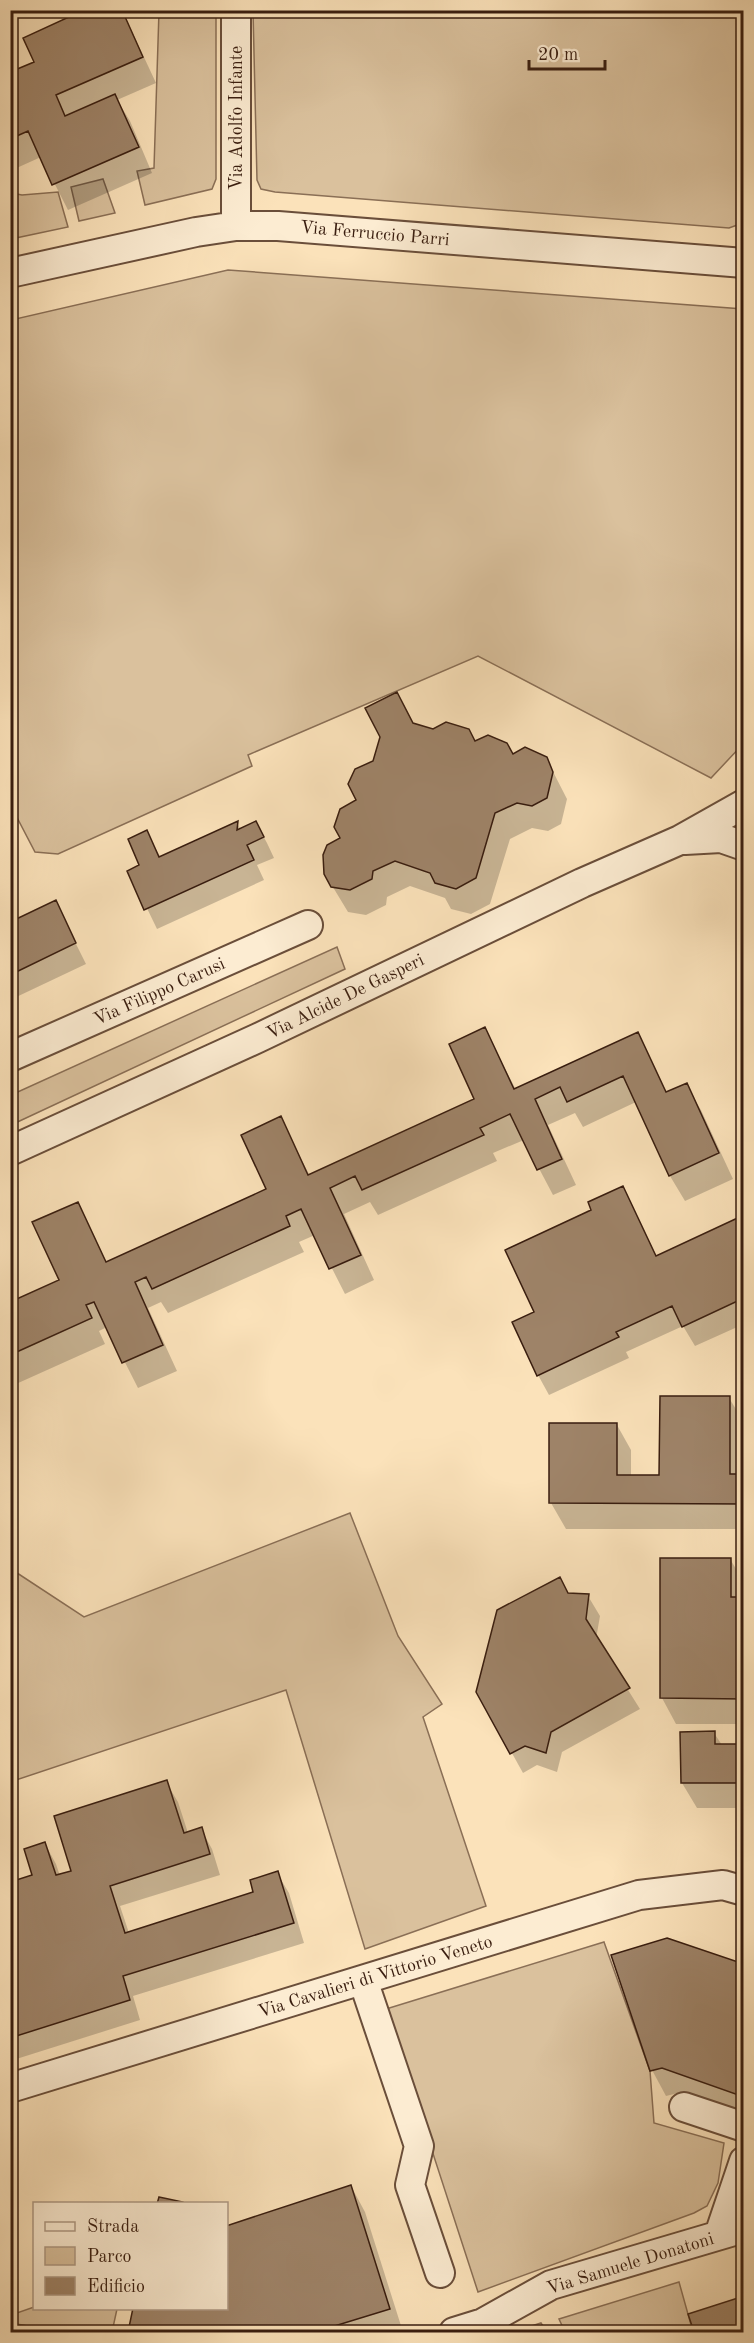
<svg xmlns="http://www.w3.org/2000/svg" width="754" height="2343" font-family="'Old Standard TT',serif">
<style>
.green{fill:#dac19d;stroke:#8a6f56;stroke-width:1.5}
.shadow{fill:#0003}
.building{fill:#9e8368;stroke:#391d0f;stroke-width:1.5}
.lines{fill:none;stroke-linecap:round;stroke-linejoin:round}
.minor-casing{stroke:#6a4e3a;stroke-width:32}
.minor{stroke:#fcecd2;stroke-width:28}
.labels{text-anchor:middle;stroke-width:5;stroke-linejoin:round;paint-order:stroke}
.street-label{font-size:18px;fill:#391d0f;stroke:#fcecd2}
</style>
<rect width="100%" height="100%" fill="#fbe2ba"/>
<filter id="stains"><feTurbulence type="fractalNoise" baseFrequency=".00333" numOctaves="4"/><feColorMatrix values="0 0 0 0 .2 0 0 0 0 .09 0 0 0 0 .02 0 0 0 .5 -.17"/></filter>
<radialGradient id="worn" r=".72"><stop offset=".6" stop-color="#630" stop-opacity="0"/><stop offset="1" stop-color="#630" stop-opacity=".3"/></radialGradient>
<path class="green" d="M159,11H216V179L212,189L145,205L137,171L154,168Z
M253,11H743V223L729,228L275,192L261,189L257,180Z
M103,179L115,213L79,221L71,187Z
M58,192L68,227L11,239V193L22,195Z
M228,270L743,309V744L711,778L478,656L248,755L252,766L58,854L35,852L10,804L11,320Z
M337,947L345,969L11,1125V1095Z
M350,1513L398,1636L442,1704L423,1717L486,1906L365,1949L286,1690L10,1782L11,1569L84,1617Z
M604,1942L650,2071L654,2123L724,2143L718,2183L707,2206L694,2213L478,2292L386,2009Z
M679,2282L693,2332H565L559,2319Z
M34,2307V2308L117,2309L112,2332H62L11,2323V2315Z
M541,2323L547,2332H513Z"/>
<path class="shadow" d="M122,10L156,83L117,100L130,121L152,173L68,210L41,157L10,171V74L36,63Z
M414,725L513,756L546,758L567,799L561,824L548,831L532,828L510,839L490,904L471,914L451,909L445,898L410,886L387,897L386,905L366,915L348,912L325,874L374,762Z
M237,823L241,830L256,823L267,843L274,858L257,865L264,880L157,929L129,871L141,865L146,832L161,858Z
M55,902L86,964L10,1000V924Z
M485,1029L516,1090L637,1034L667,1093L686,1085L701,1110L733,1179L685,1201L670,1176L636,1102L583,1127L575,1113L548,1125L576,1185L553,1195L524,1140L493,1153L497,1161L378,1215L370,1202L344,1214L374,1280L345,1294L315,1235L299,1242L304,1252L168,1313L161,1302L148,1308L177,1371L138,1388L107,1327L99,1331L105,1344L16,1384L10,1375V1303L61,1281L77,1203L107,1263L268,1189L280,1118L310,1176L476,1100Z
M623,1188L657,1257L744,1217V1324L695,1346L683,1326L626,1352L629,1358L549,1395L538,1375L536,1313L593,1211Z
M729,1398L744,1422V1529H566L551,1503L617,1425L631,1450V1476H661Z
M730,1559L744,1582V1724H676L662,1698Z
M560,1578L569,1594L588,1596L600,1616L596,1639L640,1709L562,1752L557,1772L537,1765L523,1773L478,1692Z
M714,1733L722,1745H742L744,1735V1808H697L682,1783Z
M166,1782L178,1802L188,1833L201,1829L212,1849L220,1875L120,1906L129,1933L255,1893L277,1873L289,1893L304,1943L133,1996L140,2020L10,2061V1883L34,1876L45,1844L56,1864L60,1876L73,1872Z
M744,1965V2117L678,2093L666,2096L652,2070Z
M351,2186L365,2212L403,2332H129L135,2308H226Z
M744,2297V2332H695L689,2315Z"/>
<path class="building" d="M84,10H122L143,57L56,95L65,116L115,94L139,147L52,185L28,131L10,139V72L34,62L23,38Z
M397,692L413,723L433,729L446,722L469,729L475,741L488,735L507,743L513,754L525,747L547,757L553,772L547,798L532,806L517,803L495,813L476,878L456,889L435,883L430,873L395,861L373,871L372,879L350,890L331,887L324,874L323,855L327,845L340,838L334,827L340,809L356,800L348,784L355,769L373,761L380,737L365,708Z
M238,821L237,830L256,821L264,837L247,845L254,860L144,910L127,871L139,865L128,839L147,830L159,857Z
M56,900L76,943L10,975V922Z
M485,1027L514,1089L638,1032L666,1092L687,1083L719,1153L669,1176L623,1076L567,1102L560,1087L535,1099L562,1159L537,1170L510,1114L480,1128L484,1135L362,1190L355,1176L330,1188L361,1255L329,1269L301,1209L286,1216L290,1226L152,1289L146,1277L135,1282L163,1345L122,1363L94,1302L86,1305L92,1318L10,1355V1302L59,1280L32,1222L78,1202L106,1262L266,1189L241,1135L281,1116L308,1175L474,1099L449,1044Z
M623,1186L656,1256L744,1215V1298L682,1327L672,1306L616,1332L619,1337L537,1376L512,1322L534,1312L505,1250L591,1210L588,1202Z
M660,1396H730V1474H744V1504L549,1503V1423H617V1475H659Z
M660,1558H731V1597H744V1699L660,1698Z
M560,1577L568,1593L589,1594L586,1619L630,1688L551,1732L546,1753L525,1746L510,1754L476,1692L497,1610Z
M715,1731V1744H740V1734H744V1783H681L680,1732Z
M167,1780L184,1833L202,1827L210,1854L110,1886L125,1933L253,1892L250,1880L278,1871L294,1923L123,1976L130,2000L10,2038V1882L32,1875L24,1849L45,1842L56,1875L71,1871L54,1816Z
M667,1938L744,1964V2097L662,2068L650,2071L611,1955Z
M351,2185L390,2309L315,2332H128L133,2308H226V2226Z
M159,2197L183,2202V2204H157Z
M744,2296V2332H694L688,2314Z"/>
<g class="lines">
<g class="minor-casing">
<path id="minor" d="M236,226V10
M10,273L196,232L236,226H278L744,263
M685,840L721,838L744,846
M10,1057L308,925
M10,1151L258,1038L582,883L680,840L744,804
M363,1980L419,2146L410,2185L440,2273
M10,2088L639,1895L723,1885L744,1891
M684,2107L744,2127
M719,2235L744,2161
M454,2332L483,2323L551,2285L744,2228"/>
</g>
<use href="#minor" class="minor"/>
</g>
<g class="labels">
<g class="street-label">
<text transform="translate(236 118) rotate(-90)" y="6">Via Adolfo Infante</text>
<text transform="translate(375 233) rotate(5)" y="6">Via Ferruccio Parri</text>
<text transform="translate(159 991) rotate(-24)" y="6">Via Filippo Carusi</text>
<text transform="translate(345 996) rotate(-26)" y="6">Via Alcide De Gasperi</text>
<text transform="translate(375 1976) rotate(-17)" y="6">Via Cavalieri di Vittorio Veneto</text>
<text transform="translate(630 2263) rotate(-17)" y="6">Via Samuele Donatoni</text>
</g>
</g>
<rect width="754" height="2343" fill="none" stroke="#fbe2ba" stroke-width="36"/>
<rect x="12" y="12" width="730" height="2319" fill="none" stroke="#391d0f" stroke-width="3"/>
<rect x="18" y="18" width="718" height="2307" fill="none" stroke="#391d0f" stroke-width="1.5"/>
<rect x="33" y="2202" width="195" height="108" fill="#fcecd2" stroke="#ae9984" stroke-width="1.5"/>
<rect x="45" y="2222" width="30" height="9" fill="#fcecd2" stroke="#ae9984" stroke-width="1.5"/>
<text x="87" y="2232" font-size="18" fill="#391d0f">Strada</text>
<rect x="45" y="2247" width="30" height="18" fill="#dac19d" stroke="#ae9984" stroke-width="1.5"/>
<text x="87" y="2262" font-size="18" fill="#391d0f">Parco</text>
<rect x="45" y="2277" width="30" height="18" fill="#9e8368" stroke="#ae9984" stroke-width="1.5"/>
<text x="87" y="2292" font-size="18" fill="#391d0f">Edificio</text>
<path d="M529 60v9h76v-9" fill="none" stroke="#391d0f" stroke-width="3"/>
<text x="538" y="60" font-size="18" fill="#391d0f" stroke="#fcecd2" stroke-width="4.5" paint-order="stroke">20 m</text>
<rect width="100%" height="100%" filter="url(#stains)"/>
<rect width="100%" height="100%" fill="url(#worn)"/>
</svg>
